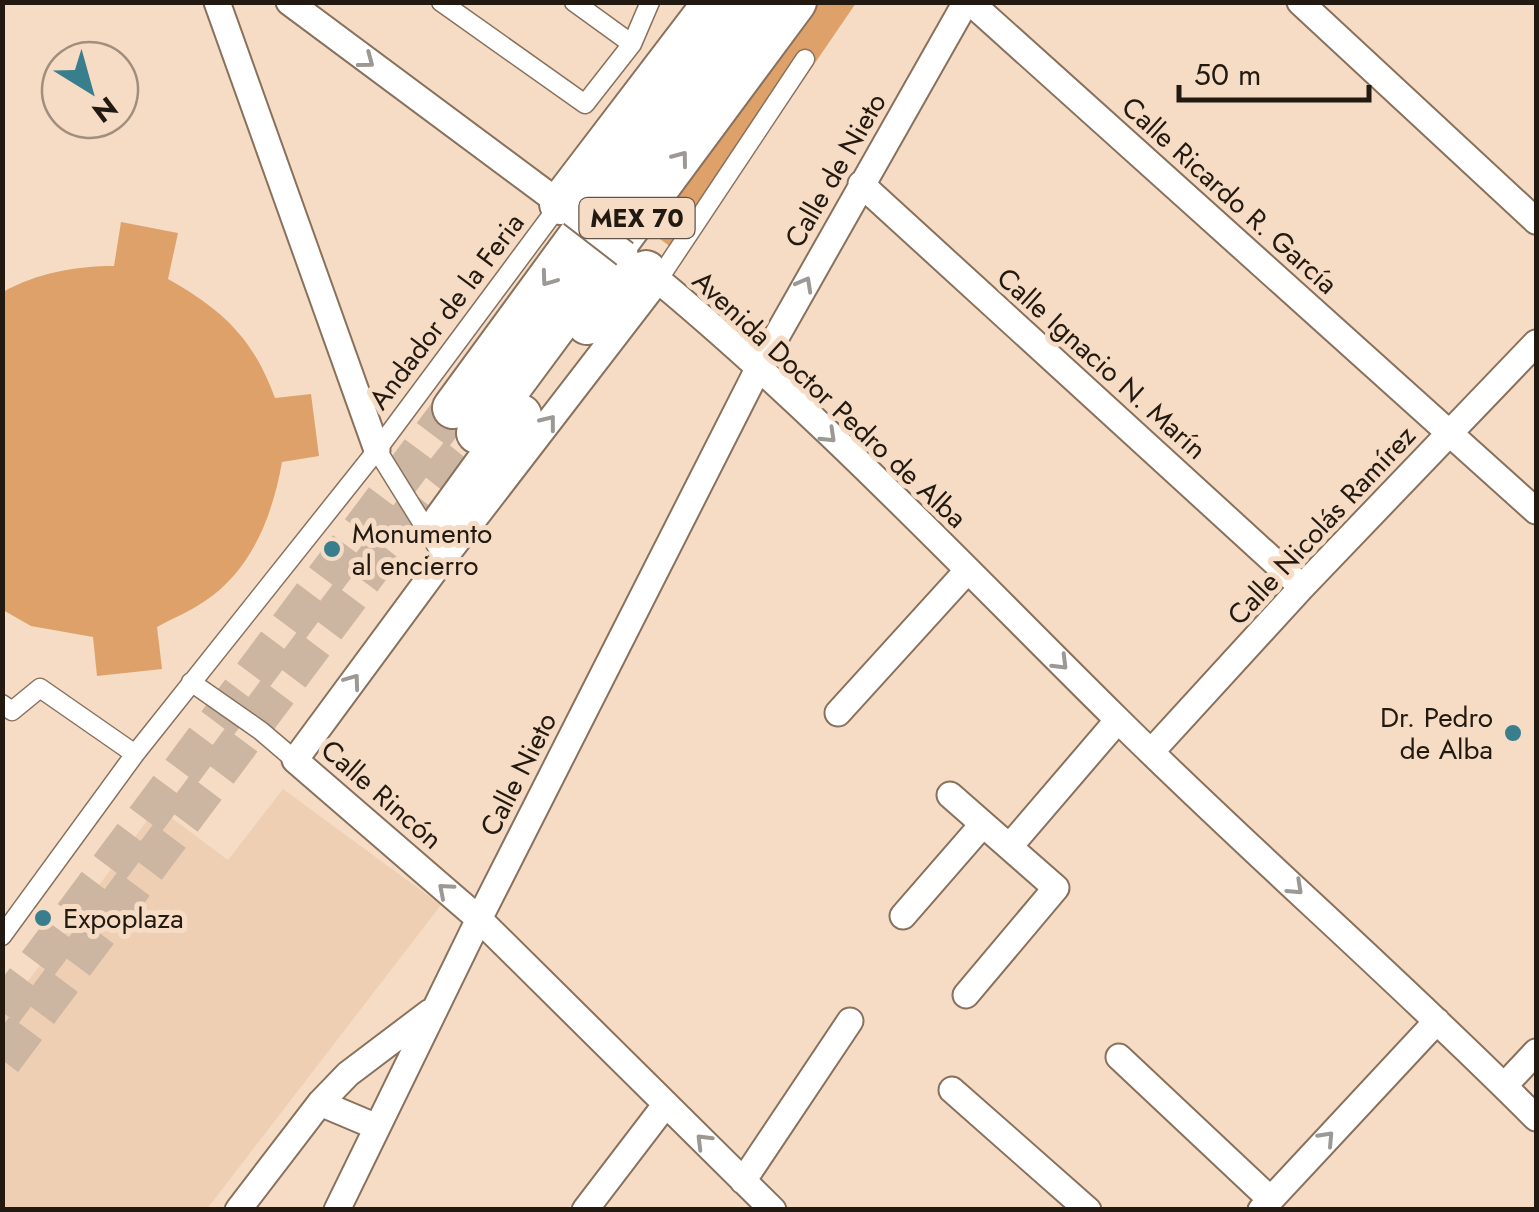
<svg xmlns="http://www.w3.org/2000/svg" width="1539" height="1212" font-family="Jost,sans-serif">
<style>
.built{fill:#efcfb4}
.green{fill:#dea169}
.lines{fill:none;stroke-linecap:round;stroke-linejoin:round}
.primary-tunnel{stroke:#ccb5a1;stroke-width:40;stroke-dasharray:40 20;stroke-linecap:butt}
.pedestrian-casing{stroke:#88715d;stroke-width:21}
.minor-casing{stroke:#88715d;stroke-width:29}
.primary-casing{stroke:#88715d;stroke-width:44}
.pedestrian{stroke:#fff;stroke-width:18}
.minor{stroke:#fff;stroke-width:25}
.primary{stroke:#fff;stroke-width:40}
.minor-bridge-casing{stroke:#88715d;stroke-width:29;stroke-linecap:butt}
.minor-bridge{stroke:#fff;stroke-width:25}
.oneway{stroke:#9c9894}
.poi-dot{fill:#397e8c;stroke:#f6dcc5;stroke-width:4}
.labels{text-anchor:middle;stroke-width:10;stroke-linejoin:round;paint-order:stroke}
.shield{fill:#f6dcc5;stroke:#625447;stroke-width:2.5}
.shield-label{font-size:25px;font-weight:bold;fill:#221911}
.street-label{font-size:28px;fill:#221911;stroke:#f6dcc5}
.poi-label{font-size:28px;fill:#221911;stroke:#f6dcc5;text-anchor:start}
</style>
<rect width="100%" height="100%" fill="#f6dcc5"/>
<path class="built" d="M283,789L441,905L207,1209H3V1015L157,807L228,860Z"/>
<path class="green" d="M814,3H856L683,256L641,225Z
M121,222L178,233L168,279C223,310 253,338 275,398L311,394L319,456L282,462C273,514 252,570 205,601C191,611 173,618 157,627L162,669L97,676L93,637L31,626L3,610V292C37,273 75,266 114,266Z"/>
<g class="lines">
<path class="primary-tunnel" d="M2,1012L453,408
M2,1060L384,549L477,433"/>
<g class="pedestrian-casing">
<path id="pedestrian" d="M441,2L585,104L632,44L650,2
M574,2L632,44
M658,280L805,59
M377,450L444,558
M191,682L261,731L295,760
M2,704L12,711L40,688L135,754
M2,936L135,754L377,450L560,204"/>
</g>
<g class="minor-casing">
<path id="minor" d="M217,2L377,450
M289,2L570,211
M970,2L1536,511
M1300,2L1536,221
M861,184L1302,587
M646,270C813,407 962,566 1116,718C1253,854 1400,981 1536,1118
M658,280L444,558L295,760L479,919L773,1210
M838,713L968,570
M1151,752L1302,587L1536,343
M950,795L1056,888L966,995
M1010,846L1118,720
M903,916L983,824
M1119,1057L1270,1199
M1504,1086L1536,1052
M952,1090L1088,1210
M320,1103L377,1127
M743,1181L850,1021
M238,1210L320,1103L348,1074L430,1012
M337,1210L479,919L758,369L966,2
M585,1210L666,1104
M1261,1210L1437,1021"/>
</g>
<g class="primary-casing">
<path id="primary" d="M560,204L714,2
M587,324L607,297L646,271
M453,408L750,2
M477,433L796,2
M444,521L521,415"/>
</g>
<use href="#pedestrian" class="pedestrian"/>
<use href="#minor" class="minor"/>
<use href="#primary" class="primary"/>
<g class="minor-bridge-casing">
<path id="minor-bridge" d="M572,213L625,254"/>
</g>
<use href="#minor-bridge" class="minor-bridge"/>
</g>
<defs><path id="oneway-chevron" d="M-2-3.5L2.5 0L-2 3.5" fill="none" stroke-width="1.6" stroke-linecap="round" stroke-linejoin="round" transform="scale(2.5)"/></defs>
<g class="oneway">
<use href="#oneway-chevron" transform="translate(367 61) rotate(37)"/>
<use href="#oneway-chevron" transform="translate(681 158) rotate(-53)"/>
<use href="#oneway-chevron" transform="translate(548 279) rotate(126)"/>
<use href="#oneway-chevron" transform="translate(805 284) rotate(-61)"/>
<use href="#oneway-chevron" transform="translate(549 422) rotate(-52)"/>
<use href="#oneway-chevron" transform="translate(829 436) rotate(44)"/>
<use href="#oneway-chevron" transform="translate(1061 663) rotate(45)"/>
<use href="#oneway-chevron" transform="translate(353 681) rotate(-54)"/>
<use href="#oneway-chevron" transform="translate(1296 888) rotate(43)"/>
<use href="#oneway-chevron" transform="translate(445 890) rotate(-139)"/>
<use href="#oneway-chevron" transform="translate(1327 1138) rotate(-47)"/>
<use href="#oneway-chevron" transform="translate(703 1141) rotate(-135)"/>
</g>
<g class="poi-dot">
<circle cx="332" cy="549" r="10"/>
<circle cx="1513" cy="733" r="10"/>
<circle cx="43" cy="918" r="10"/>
</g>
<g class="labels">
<rect class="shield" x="579.5" y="198" width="115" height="40" rx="8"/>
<g class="shield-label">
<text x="637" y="227">MEX 70</text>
</g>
<g class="street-label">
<text transform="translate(835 170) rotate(-60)" y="10">Calle de Nieto</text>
<text transform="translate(1230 195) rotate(42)" y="10">Calle Ricardo R. García</text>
<text transform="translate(446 311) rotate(-53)" y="10">Andador de la Feria</text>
<text transform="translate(1102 363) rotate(42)" y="10">Calle Ignacio N. Marín</text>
<text transform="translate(830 399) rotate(43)" y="10">Avenida Doctor Pedro de Alba</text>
<text transform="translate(1321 525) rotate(-47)" y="10">Calle Nicolás Ramírez</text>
<text transform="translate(518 774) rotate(-63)" y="10">Calle Nieto</text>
<text transform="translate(382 794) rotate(41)" y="10">Calle Rincón</text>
</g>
<g class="poi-label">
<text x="352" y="543">Monumento<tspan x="352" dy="32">al encierro</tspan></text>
<text x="1493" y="727" text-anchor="end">Dr. Pedro<tspan x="1493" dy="32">de Alba</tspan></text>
<text x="63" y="928">Expoplaza</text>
</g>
</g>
<rect width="1539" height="1212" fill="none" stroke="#221911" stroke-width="10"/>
<g transform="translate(90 90) rotate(143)"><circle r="48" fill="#f6dcc5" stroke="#a18e7d" stroke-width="2.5"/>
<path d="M0-8L18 38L0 25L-18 38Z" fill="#397e8c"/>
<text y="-15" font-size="28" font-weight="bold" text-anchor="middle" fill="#221911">N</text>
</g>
<path d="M1179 85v15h190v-15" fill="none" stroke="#221911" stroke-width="5"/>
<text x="1194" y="85" font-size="30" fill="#221911" stroke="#f6dcc5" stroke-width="8" paint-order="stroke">50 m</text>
</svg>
